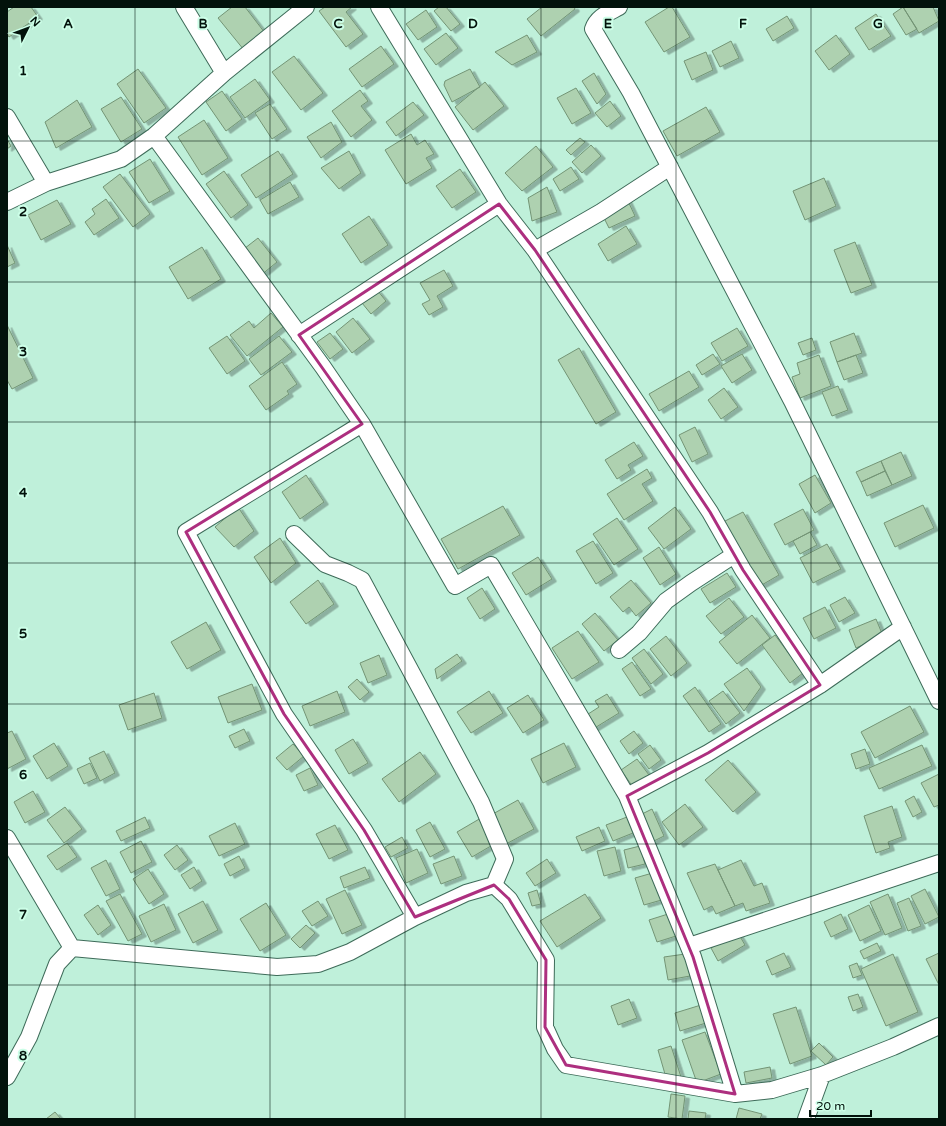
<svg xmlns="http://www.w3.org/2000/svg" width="946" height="1126" font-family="'Varela Round',sans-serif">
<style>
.building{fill:#aed1b0;stroke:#739475;filter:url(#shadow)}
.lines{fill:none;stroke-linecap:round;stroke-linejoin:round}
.street-casing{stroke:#3e6b59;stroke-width:18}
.street{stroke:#fff;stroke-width:16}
.marked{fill:none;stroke:#ad2f7f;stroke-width:3;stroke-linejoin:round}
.grid{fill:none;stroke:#02120b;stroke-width:1;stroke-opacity:0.55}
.grid-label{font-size:13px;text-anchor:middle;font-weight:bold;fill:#02120b;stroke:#ccfee7;stroke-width:4;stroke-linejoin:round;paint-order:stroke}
</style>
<defs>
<filter id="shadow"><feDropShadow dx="4.5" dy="2.5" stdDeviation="0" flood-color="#0004"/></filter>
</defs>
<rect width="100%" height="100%" fill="#bff0da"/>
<path class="building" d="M14,7H31L38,17L9,37L7,34V12Z
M232,7H245L265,33L244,50L218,18Z
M325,7H352L346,12L363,34L346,47L319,11Z
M439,7H446L460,24L451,31L434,11Z
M542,7H574L575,9L541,36L527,19Z
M669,7H672L690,37L664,52L645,22Z
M903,7H933L939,21L919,33Z
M903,7L917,29L906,35L893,14Z
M426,10L437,27L418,40L406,24Z
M876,14L891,36L869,50L855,28Z
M787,16L794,28L773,41L766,29Z
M446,33L458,48L436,65L424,49Z
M527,35L537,52L512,65L495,52Z
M836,35L850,54L829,70L815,51Z
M731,41L739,58L720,67L712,51Z
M381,46L394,64L362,87L349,69Z
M706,52L713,70L692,80L684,61Z
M294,56L323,93L301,110L272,72Z
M138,69L166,108L144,123L117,84Z
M470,69L480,87L452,102L444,85L445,81Z
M594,73L606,94L597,104L582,81Z
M255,79L270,100L245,118L230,97Z
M485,82L504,106L473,130L455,107Z
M576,88L591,113L572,124L557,98Z
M360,90L368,101L361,106L372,120L351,137L332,111Z
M222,91L242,119L226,131L206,102Z
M121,97L142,129L121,142L101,109Z
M77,100L92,127L56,148L45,122Z
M610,101L621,116L607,127L595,113Z
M413,102L424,115L396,136L386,122Z
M270,104L287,129L272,139L255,113Z
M706,107L720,132L677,156L663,131Z
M204,120L228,158L202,175L178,137Z
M331,122L342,142L321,158L307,137Z
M411,134L417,145L425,140L434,154L426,158L432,168L406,184L385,150Z
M580,138L585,142L571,155L566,150Z
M7,139L11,146L7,149Z
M591,145L601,156L582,173L572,162Z
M536,146L553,167L522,191L505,173Z
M278,151L293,174L256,198L241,175Z
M349,151L361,173L339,189L321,168Z
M150,159L170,191L149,203L129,172Z
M571,167L579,179L560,191L553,179Z
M460,169L476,192L452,208L436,186Z
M224,171L248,205L231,218L206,184Z
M120,174L150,214L133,227L103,187Z
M824,178L836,206L805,220L793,191Z
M290,182L299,197L268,214L260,200Z
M547,187L557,212L532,221L528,198Z
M106,199L119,218L94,235L85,222L95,214L92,209Z
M627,199L635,216L609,228L601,212Z
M57,200L71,224L41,240L28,215Z
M369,216L388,245L361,263L342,234Z
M626,226L637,244L608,261L598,244Z
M258,238L277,262L260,276L240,252Z
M855,242L872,285L851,293L834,250Z
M7,245L15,263L7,267Z
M202,247L221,279L188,299L169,267Z
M444,270L453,286L437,296L443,307L429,315L422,304L430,300L420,283Z
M377,290L386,301L371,314L362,303Z
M271,313L283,327L247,356L230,335L249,321L254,328Z
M353,318L370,339L352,353L336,332Z
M7,325L33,378L12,389L7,380Z
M737,328L748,346L722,361L711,343Z
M330,333L343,349L330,359L317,342Z
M854,333L862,353L837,362L830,342Z
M227,336L245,361L227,374L209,348Z
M279,336L292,352L261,375L249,359Z
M812,338L816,350L803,355L798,343Z
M579,348L616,412L596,424L558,360Z
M713,354L720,364L702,375L696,365Z
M742,354L752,370L732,383L721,366Z
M819,355L831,386L800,398L792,377L800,374L797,363Z
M856,355L863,373L844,380L837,362Z
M282,362L297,384L287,391L289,394L266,410L249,386Z
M689,371L699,387L659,411L649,394Z
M838,386L848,410L832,416L822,392Z
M724,388L738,407L721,419L708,400Z
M695,427L708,454L692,462L679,435Z
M634,442L643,456L628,465L631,470L617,479L605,460Z
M901,452L912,476L892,485L881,461Z
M881,461L885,471L861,482L856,472Z
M647,469L652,478L642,484L653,501L624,520L607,494Z
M885,471L892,485L867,496L861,482Z
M306,475L324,502L300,519L282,492Z
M815,475L831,503L815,513L799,484Z
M923,505L934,528L895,547L884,523Z
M503,506L520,535L458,569L441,539Z
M238,507L254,531L234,547L215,527Z
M675,507L691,529L664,549L648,528Z
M803,509L814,530L785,545L774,524Z
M743,512L779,575L760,586L723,522Z
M617,518L638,549L614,565L593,534Z
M810,532L817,545L800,554L793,541Z
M280,538L296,563L271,583L254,557Z
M593,541L613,573L596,584L576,551Z
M827,544L841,569L813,583L800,558Z
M659,547L676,574L660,585L643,558Z
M538,557L552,579L526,595L512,573Z
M727,573L736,587L710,603L701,589Z
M318,580L334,604L306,624L290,602Z
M631,580L651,603L636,616L629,607L623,612L610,597Z
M482,588L495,609L480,619L467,598Z
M845,597L855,613L839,622L830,605Z
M729,598L744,617L721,634L706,616Z
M825,607L836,628L814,639L803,618Z
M595,613L618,640L604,651L582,624Z
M752,615L770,638L737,664L719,642Z
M876,619L883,636L856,648L849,630Z
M206,622L221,650L187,669L171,642Z
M578,631L599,662L572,679L552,648Z
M775,635L803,673L790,683L762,645Z
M666,636L687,663L671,676L650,649Z
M644,649L663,674L651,684L632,658Z
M457,654L462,661L437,679L435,669Z
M379,655L387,675L368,683L360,663Z
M632,662L651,689L640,696L622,669Z
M747,668L761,687L744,711L724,684Z
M357,679L369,692L360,700L348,687Z
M252,684L262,710L228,723L218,697Z
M695,687L721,724L709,732L683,696Z
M337,691L345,712L310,726L302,706Z
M489,691L503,713L471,733L457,712Z
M723,691L740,713L726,724L709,701Z
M154,693L162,718L128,730L119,705Z
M607,694L619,713L593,729L585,716L599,707L595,701Z
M528,695L544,720L523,733L507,708Z
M910,706L924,732L875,758L861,732Z
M244,729L250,741L235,748L229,736Z
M12,731L26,759L7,769V733Z
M634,731L643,743L629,754L620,741Z
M353,739L368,763L349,774L335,750Z
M54,743L68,766L47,779L33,756Z
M564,743L576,767L543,783L531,759Z
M293,744L304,756L287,770L276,758Z
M650,745L661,760L649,769L638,754Z
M922,745L932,766L879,789L869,768Z
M865,749L870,764L856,769L851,754Z
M104,751L115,773L100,781L89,758Z
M420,752L436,774L399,802L382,779Z
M637,759L649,775L633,787L621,770Z
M728,760L756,792L733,812L705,780Z
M90,763L97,778L84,784L77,769Z
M310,768L318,785L304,791L296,775Z
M939,774V805L934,807L921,783Z
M33,791L45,812L25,823L14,802Z
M914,796L922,812L913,817L905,801Z
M518,800L534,829L506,844L491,815Z
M685,804L703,827L679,845L662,822Z
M892,806L902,837L888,842L890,848L876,853L864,816Z
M65,807L82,829L64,843L47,820Z
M652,809L664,836L652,842L640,815Z
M145,817L150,828L121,841L116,831Z
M627,817L633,833L613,841L606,825Z
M481,818L496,843L472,857L457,832Z
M430,822L445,849L430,857L416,830Z
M235,823L245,844L219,856L209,836Z
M335,825L348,850L329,859L316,834Z
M599,827L605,841L582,851L576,837Z
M402,837L408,848L391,857L385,847Z
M141,841L152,862L131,873L120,852Z
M67,843L77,857L57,870L47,856Z
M177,845L188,860L175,870L164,855Z
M640,846L645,864L628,868L624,850Z
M615,847L621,871L604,876L597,851Z
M417,849L428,873L406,883L396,858Z
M239,856L245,868L230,876L224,864Z
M454,856L462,876L441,884L433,864Z
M547,859L556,873L535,886L526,873Z
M106,860L120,889L106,896L91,868Z
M741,860L754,886L762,883L770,903L746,911L743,903L735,906L718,870Z
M715,864L735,906L716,914L712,906L704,910L687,873Z
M194,867L202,881L190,889L181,875Z
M365,867L370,878L344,888L340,877Z
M148,869L164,894L149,904L133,879Z
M656,872L665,899L644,905L635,878Z
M925,889L939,917L925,924L911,896Z
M345,890L362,925L342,934L326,899Z
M537,890L541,904L532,906L528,893Z
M120,894L142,934L128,941L106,901Z
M585,894L601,918L557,947L540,921Z
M888,894L902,928L885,935L870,902Z
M909,898L921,926L908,931L897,903Z
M203,901L218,930L193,943L178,914Z
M318,901L328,916L312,926L302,911Z
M266,903L286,935L260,951L240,919Z
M164,904L176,930L151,942L139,916Z
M98,905L111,925L98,935L84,915Z
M869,905L881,931L860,941L848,915Z
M668,914L676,936L657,942L649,920Z
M841,914L848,929L831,937L824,922Z
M306,925L315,933L300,948L291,939Z
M738,933L745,945L718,961L711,948Z
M877,943L881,951L864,959L860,951Z
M784,953L791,967L772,975L766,961Z
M939,953V985L926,959Z
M685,954L690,976L668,980L664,957Z
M893,954L918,1012L886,1026L861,969Z
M857,963L862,975L853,978L849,966Z
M858,994L863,1007L853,1011L848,997Z
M629,999L637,1018L618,1025L611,1006Z
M701,1005L706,1023L680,1031L675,1013Z
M796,1007L812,1056L790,1064L773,1014Z
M705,1032L721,1074L697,1083L682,1040Z
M819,1043L833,1057L826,1065L811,1051Z
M671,1046L681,1077L667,1081L658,1050Z
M770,1067L772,1078L746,1083L744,1072Z
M671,1094L685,1096L682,1119L668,1117Z
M739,1108L762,1114L760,1119H736Z
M689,1111L706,1113L705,1119H688Z
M55,1112L61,1119H46Z"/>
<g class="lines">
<g class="street-casing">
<path id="street" d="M184,7L224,73
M379,7L499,204L535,250L601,212L670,167
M619,7C608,13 597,17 593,29L631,93L792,401L939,701
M7,117L46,183
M154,136L323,367L362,424L455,586L491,565L627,796L693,957L735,1094
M7,202L46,183L121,159L154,136L224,73L306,7
M535,250L710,512L743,570L820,685
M299,335L499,204
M362,424L186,532L284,714L364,830L415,917
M294,534L325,564L348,573L362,580L481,802L505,859L494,885
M619,650L639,633L666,601L691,583L734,555
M627,796L708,753L820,685L903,627
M7,838L72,948
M689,946L939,863
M7,1077L29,1037L57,964L72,948L277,967L318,964L350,952L415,917L466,893L494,885L509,899L546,960L545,1027L555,1049L566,1065L735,1094L772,1090L822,1075L893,1047L939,1026
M806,1119L822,1075"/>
</g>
<use href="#street" class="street"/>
</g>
<path class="marked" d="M499,204L535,250L710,512L743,570L820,685L708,753L627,796L693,957L735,1094L566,1065L545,1027L546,960L509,899L494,885L415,917L364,830L284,714L186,532L362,424L299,335Z"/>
<path class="grid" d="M135,7V1119M270,7V1119M405,7V1119M541,7V1119M676,7V1119M811,7V1119M7,141H939M7,282H939M7,422H939M7,563H939M7,704H939M7,844H939M7,985H939"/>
<g class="grid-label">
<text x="68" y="28">A</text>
<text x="203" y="28">B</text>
<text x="338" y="28">C</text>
<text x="473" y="28">D</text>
<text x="608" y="28">E</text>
<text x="743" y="28">F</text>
<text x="878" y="28">G</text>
<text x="23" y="75">1</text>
<text x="23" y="216">2</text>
<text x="23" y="356">3</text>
<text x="23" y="497">4</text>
<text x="23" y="638">5</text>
<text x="23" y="779">6</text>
<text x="23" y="919">7</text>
<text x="23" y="1060">8</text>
</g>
<rect width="946" height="1126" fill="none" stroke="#02120b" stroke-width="16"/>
<g transform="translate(28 28) rotate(48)" stroke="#ccfee7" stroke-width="3" paint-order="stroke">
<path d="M0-3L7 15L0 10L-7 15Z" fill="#02120b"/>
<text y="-6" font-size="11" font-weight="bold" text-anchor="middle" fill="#02120b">N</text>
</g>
<path d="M810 1110v6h61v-6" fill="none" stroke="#02120b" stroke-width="2"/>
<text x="816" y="1110" font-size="12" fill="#02120b" stroke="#ccfee7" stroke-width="3" paint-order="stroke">20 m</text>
</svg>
